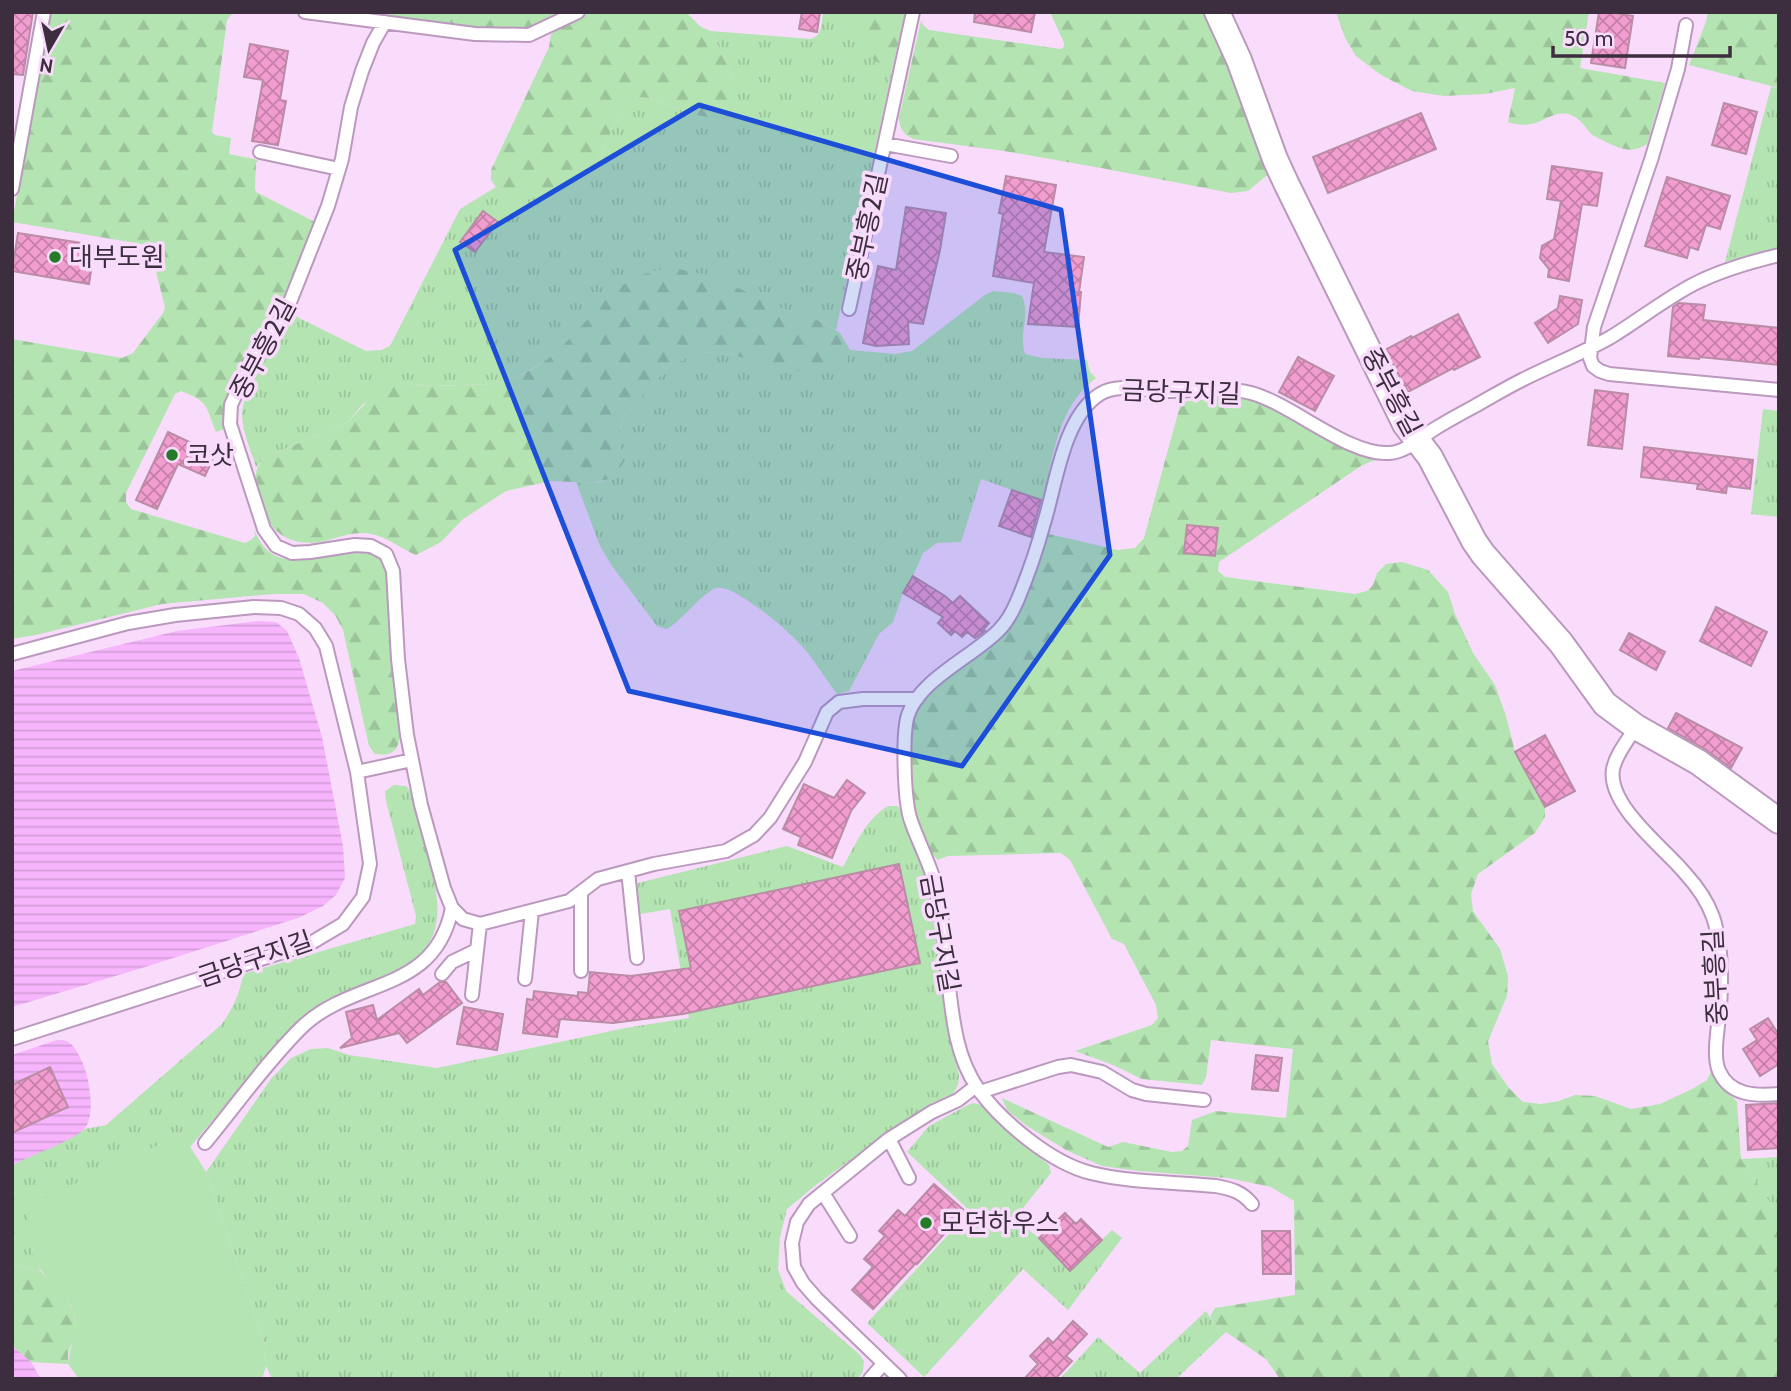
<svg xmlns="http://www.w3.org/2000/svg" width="1791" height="1391" font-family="Cabin,'Noto Sans KR',sans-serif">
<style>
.grass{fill:url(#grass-tufts)}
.forest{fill:url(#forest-firs)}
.park{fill:#b4e4b2}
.water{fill:url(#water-rules)}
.building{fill:url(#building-cross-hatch);stroke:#ba8ca6;stroke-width:2}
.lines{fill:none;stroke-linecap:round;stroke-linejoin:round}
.service-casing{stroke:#bb99be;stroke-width:16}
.minor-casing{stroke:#bb99be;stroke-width:28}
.service{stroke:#fff;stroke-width:12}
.minor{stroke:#fff;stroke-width:24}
.marked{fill:#1d4ed8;fill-opacity:0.2;stroke:#1d4ed8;stroke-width:5;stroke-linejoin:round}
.poi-dot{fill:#247a27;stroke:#f9dcfc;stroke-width:2.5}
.labels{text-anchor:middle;stroke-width:7;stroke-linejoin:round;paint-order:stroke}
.street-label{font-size:26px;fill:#3c2e3e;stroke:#f9dcfc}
.poi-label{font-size:26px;fill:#3c2e3e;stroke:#f9dcfc;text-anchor:start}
</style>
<defs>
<pattern id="grass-tufts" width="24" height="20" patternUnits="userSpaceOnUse" patternTransform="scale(1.75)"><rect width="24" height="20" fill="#b4e4b2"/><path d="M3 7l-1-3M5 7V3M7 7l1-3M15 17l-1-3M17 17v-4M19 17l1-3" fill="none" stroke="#9cc49a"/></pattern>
<pattern id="forest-firs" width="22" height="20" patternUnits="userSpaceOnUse" patternTransform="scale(1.75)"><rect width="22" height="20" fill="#b4e4b2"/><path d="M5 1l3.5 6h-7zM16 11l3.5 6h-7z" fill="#9cc49a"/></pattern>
<pattern id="water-rules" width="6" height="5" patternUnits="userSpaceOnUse" patternTransform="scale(1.75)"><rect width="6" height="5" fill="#f6b5fc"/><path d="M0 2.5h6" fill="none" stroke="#d49cd9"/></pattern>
<pattern id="building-cross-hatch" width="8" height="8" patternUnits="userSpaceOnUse" patternTransform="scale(1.75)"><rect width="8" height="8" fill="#f29dcf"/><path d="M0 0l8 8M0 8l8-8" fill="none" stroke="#c580a9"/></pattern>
</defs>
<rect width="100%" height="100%" fill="#f9dcfc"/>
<path class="grass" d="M823,12H855L871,56L892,63L895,57L836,330L825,323L776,306L594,312L577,332L555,354L530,370L507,381L490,384L433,386L411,384L363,404L348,422L264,458L256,467C251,450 242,432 242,414C241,393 284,327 296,306L297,317L366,351L381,350L390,346L460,209L496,187L510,194L587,175L598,160L621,111L628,100L639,97L649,98L697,115L734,78L711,31L810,39C823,36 821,24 823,12Z
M1771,87L1779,88V248L1725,262Z
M993,291L1014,293L1022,296C1031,315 1018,335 1025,354L1042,358L1087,360L1090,372L1096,378C1057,407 1053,457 1043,501L981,479L961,542L937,543L923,553L913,576L903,593L893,622L879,634L849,691L837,694C824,677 813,657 798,642C786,629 734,584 717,588C702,592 683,620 667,629L657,626L612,566L600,546L576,482C603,484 609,483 625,461L618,440L623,417L670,365L701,352L731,354L774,368L845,365L850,350L895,354L912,351L985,295Z
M1763,409L1779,411V517L1751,514Z
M394,785L406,786L412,793C417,814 423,835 428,855C441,906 449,947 392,973C364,985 335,992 310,1011C289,1028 273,1049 256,1069C234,1095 212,1121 190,1147L181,1134L32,1250L41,1272L12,1263V1165L74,1136L85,1129L106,1125L221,1025C233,1009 240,993 243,974L415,924L416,916L386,801L385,791Z
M888,806H898L928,879L939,951L944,1011L959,1075L958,1085L953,1094L934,1102L903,1122L816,1185L787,1209L780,1237L778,1269L786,1291L859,1354L864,1361L863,1371L858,1379H272L266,1366L265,1344L206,1172L271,1079L291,1058L311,1049L328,1048L349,1055L437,1068L625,1028L689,1018L670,909L640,914L637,891L638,883L787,846L843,867C856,844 865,820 888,806Z
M973,1103L981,1105L1009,1132L1049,1165L1051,1173L1023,1208L1020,1219L1024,1226L1039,1238L1070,1271L1112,1230L1122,1238L1068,1310L1023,1269L924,1377L867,1323L970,1211L907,1152L929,1126L968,1105Z
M1779,1157V1214L1778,1215L1741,1159Z
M1206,1311L1214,1324L1226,1332L1176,1379H1060L1098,1337L1140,1373Z"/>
<path class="forest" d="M52,12H236L233,13L227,20L212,132L215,135L231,138L229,154L258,160L256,163L255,188L256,192L313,221L318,219L299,270L224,429L216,432C205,405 209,402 181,391L175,394L126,493V502L131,509L245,543L251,540L255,536L254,530C259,540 264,550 274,555C304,572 348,541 376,556C383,559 385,566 388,573L394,674L400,736C398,752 391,756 375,754L369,746L343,630L335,615L323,603L304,594H273L162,604L36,635L12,639V339L122,358L133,353L163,313L165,307L151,252L147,247L141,244L12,222Z
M343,12H571L529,30H475Z
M588,12H686L701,27L711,31L734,78L736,100L730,115L718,119L697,115L649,98L638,97L628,101L621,111L598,160L587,175L568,189L541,194H510L496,187L491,180V170L549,47L551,34Z
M855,12H905L895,57L892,63C886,64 880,64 875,61C866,55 859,23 855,12Z
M1050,12H1203L1216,33L1271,172L1248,191L1231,193L1101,168L1004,151L913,139C903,134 900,129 899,118L921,21L924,26L929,30L1060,49L1064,47V43Z
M1336,12H1589L1580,68L1665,83L1647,144C1632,154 1621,149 1606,142C1601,139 1595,137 1591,134C1585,127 1581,119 1571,115C1557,110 1548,119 1535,123C1526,126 1518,125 1508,122L1515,88L1485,94L1444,96L1412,91L1381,75L1356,56L1345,38Z
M1708,12H1779V88L1689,65L1706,22Z
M668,267L713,276L776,306L825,323L840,333L850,350L845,365L822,374L774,368L731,354L701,352L670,365L623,417L618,440L625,461L612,478L593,483L551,481L506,491L463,519L441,542L416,555C401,549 388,537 371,534C357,531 342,536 329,540C309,546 282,543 270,523C266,516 264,506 262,497C256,480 251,473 264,458L348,422L378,390L411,384L433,386L490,384L507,381L531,370L555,354L614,291L635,277Z
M1216,398H1243L1265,404L1362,454L1386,459L1372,461L1361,466L1219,562L1218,571L1225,577L1355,594L1367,591L1373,585L1377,573L1386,564L1402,562L1428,570L1448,592L1455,614L1473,653L1495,685L1506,716L1515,752L1545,807V817L1535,833L1478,874L1471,894L1473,911L1500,949L1508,976L1507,996L1488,1041L1492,1064L1509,1088L1523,1102L1541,1104L1559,1101L1575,1095L1595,1096L1631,1109L1660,1104L1694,1088L1707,1080L1713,1067L1717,1081L1737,1102L1741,1159L1779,1216V1379H1280L1266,1359L1214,1324L1210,1316L1215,1308L1295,1295L1294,1201L1271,1187L1228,1178L1138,1171L1102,1166L1066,1150L1027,1126L1007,1110L1002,1098L1108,1147L1123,1142L1172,1152L1182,1151L1188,1146L1192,1120L1216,1111L1286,1118L1293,1049L1211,1040L1206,1077L1202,1085L1142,1079L1113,1065L1075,1051L1152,1025L1158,1018L1156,1005L1124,944L1112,939L1070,860L1061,853L948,856L938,860L929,851L916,818L911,791L910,733L913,717L923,702L955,671L1001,636L1014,622L1049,534L1118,550L1135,548L1144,538L1181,402Z
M12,1263L41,1272L64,1294L74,1313L76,1333L68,1353V1364L31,1362L12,1346Z"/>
<path class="park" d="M182,1134L206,1172L265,1344L266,1366L262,1379H79L68,1364C69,1346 80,1330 73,1311C67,1295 53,1287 43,1273C33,1261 24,1226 30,1211C31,1208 34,1205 36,1202Z"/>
<path class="water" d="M259,621L276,622L287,631L299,658L322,737L343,846L345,878L336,895L323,906L298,918L142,968L12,1007V671L177,631Z
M57,1040C61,1040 65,1040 68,1042C76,1046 82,1061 85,1069C90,1084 95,1115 85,1128C79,1138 26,1158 12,1165V1055Z
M12,1346L31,1362L41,1379H12Z"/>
<path class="building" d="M12,12H33L23,75L12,74Z
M802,12H820L817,32L799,29Z
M975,12H1035L1031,32L974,22Z
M1599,12H1611L1633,16L1625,68L1591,63Z
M250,44L288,51L280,100L286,101L278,145L252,141L263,80L244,77Z
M1724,103L1757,112L1746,154L1712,145Z
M1421,113L1436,149L1328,193L1313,157Z
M1552,166L1602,173L1597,206L1582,204L1569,281L1548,277L1549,269L1540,258L1542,246L1554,239L1561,201L1547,199Z
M1006,176L1056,185L1044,252L1084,257L1079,292H1081L1078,327L1028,324L1034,283L993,276L1003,214L999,213Z
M1667,177L1730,196L1720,229L1706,225L1698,250L1690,247L1687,258L1645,246Z
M906,207L946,213L940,250L923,324L908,322L909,344L876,346L863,343L878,266L896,270Z
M483,211L498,222L475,252L460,242Z
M18,233L95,245L89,284L12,271Z
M1560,296L1582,300L1578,324L1548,343L1535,323L1558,308Z
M1679,303L1705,305L1703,320L1779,328V365L1700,357L1699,359L1668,356L1673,307Z
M1458,314L1480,357L1454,370L1453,368L1408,392L1385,350L1411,336L1412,338Z
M1298,357L1334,376L1315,411L1279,392Z
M1595,390L1628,394L1622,449L1588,445Z
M168,432L215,454L205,476L178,464L157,509L136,500Z
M1644,447L1753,460L1750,489L1727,486L1726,493L1697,489L1698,484L1641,477Z
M1012,490L1041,500L1031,537L999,526Z
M1187,525L1218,528L1215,556L1184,553Z
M913,576L945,596L953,603L960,596L989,623L983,630L985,631L975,638L967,632L962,637L955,631L951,635L938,623L943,617L903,593Z
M1716,607L1767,632L1751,666L1700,641Z
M1629,633L1665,652L1656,670L1620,650Z
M1676,713L1742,748L1731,768L1705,749L1668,728Z
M1545,735L1575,791L1545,807L1515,752Z
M847,780L865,793L851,811L832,858L798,845L801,837L783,829L804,784L834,798Z
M899,864L920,963L683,1014L613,1023L560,1019L557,1037L523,1033L527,999L533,1000L534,991L578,996V992L588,993L590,972L631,976L691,968L679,911Z
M440,982H446L462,1003L407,1043L399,1033L340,1048L352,1038L346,1012L373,1005L377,1020L419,989L423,995Z
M464,1007L503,1014L497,1050L457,1044Z
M1768,1018L1779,1035V1064L1760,1076L1743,1049L1757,1040L1750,1029Z
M1256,1055L1282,1058L1278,1091L1252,1089Z
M50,1067L68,1107L12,1133V1085Z
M1779,1103V1148L1748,1150L1746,1105Z
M934,1184L965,1211L917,1264L916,1263L873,1309L852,1290L873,1267L864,1259L885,1236L879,1231L898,1210L905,1216Z
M1065,1213L1076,1224L1081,1219L1102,1240L1070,1271L1039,1238Z
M1262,1231H1290L1291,1274H1263Z
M1073,1321L1087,1334L1066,1356L1072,1361L1055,1379H1024L1038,1364L1030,1356L1048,1338L1053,1343Z"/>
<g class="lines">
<g class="service-casing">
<path id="service" d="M305,12L475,34L529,35L578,12
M385,22L373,43L362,71L351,107L342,159L328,206L290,302L239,387L231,405L230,424L264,529L276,546L292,553L310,552L355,545L371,546L386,554L393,571L398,659L407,735L421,805L444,888L452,908L463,919L480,924L569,901L598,879L654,864L726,851L754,835L770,818L805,762L827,712L839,702L863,699H917
M1686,25L1678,69L1651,160L1594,327L1590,358L1593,366L1600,371L1609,374L1779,390
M885,144L951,156
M260,152L339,169
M12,189L44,12
M849,309L913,12
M12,654L128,623L175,615L254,607L281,608L299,614L315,628L326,646L357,772L370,864L363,897L343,924L311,943L12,1039
M1636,727C1628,740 1616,754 1613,769C1607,805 1663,847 1684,872C1696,885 1707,900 1713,917C1722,944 1722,978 1720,1007C1719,1024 1712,1055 1719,1071C1730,1096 1756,1096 1779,1094
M357,772L412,760
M628,871L637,958
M581,971V893
M442,974L452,962L477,950
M525,979L532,911
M472,995L480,924
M980,1092L1058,1067L1071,1065L1102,1072L1132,1090L1146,1094L1204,1100
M889,1139L909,1178
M205,1143C237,1104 266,1063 301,1028C353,977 435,995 452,908
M823,1193L850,1236
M1252,1204C1242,1192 1232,1189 1216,1186C1175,1182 1132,1183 1091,1173C1051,1163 1002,1122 978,1089C968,1074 961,1057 957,1039C945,987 948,932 934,880C928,860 918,841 911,821C904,802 902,734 908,715C920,679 974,656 999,630C1008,621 1013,611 1018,599C1028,575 1037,549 1044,523C1056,485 1063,417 1100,394C1117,383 1142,390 1161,391C1190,392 1222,385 1251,393C1292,404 1349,456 1389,453C1407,452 1421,437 1436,428C1449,420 1462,413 1475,406C1491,397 1506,388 1522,380C1552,365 1583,353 1611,337C1639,320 1665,299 1694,284C1721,270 1750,262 1779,255
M870,1379L883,1364
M900,1379L817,1299L803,1283L794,1267L792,1243L797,1222L809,1204L889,1139L932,1112L958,1100L976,1086"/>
</g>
<g class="minor-casing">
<path id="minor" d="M1217,12L1239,60L1275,159L1287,185L1405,424L1430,457L1474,541L1483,554L1561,643L1605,704L1636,727L1698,762L1779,821"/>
</g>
<use href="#service" class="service"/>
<use href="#minor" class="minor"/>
</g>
<path class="marked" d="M699,105L1061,210L1110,555L962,766L629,691L455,250Z"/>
<g class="poi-dot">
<circle cx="55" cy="257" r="7"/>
<circle cx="172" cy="455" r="7"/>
<circle cx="926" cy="1223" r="7"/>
</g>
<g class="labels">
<g class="street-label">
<text transform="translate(867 227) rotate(-78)" y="9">중부흥2길</text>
<text transform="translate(263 349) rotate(-62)" y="9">중부흥2길</text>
<text transform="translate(1181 392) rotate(2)" y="9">금당구지길</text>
<text transform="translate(1392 392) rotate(62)" y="9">중부흥길</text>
<text transform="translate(940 933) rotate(80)" y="9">금당구지길</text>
<text transform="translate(255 959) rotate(-19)" y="9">금당구지길</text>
<text transform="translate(1715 977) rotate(-93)" y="9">중부흥길</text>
</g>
<g class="poi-label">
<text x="69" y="266">대부도원</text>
<text x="186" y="464">코삿</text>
<text x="940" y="1232">모던하우스</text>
</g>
</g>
<rect width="1791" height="1391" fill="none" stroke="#3c2e3e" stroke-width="28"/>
<g transform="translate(49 49) rotate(189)" stroke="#f9dcfc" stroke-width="5" paint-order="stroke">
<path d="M0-5L12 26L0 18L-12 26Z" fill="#3c2e3e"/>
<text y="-10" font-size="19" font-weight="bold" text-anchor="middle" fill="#3c2e3e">N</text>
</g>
<path d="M1553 46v10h177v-10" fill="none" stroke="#3c2e3e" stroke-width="3.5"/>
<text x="1564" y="46" font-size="21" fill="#3c2e3e" stroke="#f9dcfc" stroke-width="5" paint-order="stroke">50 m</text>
</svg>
